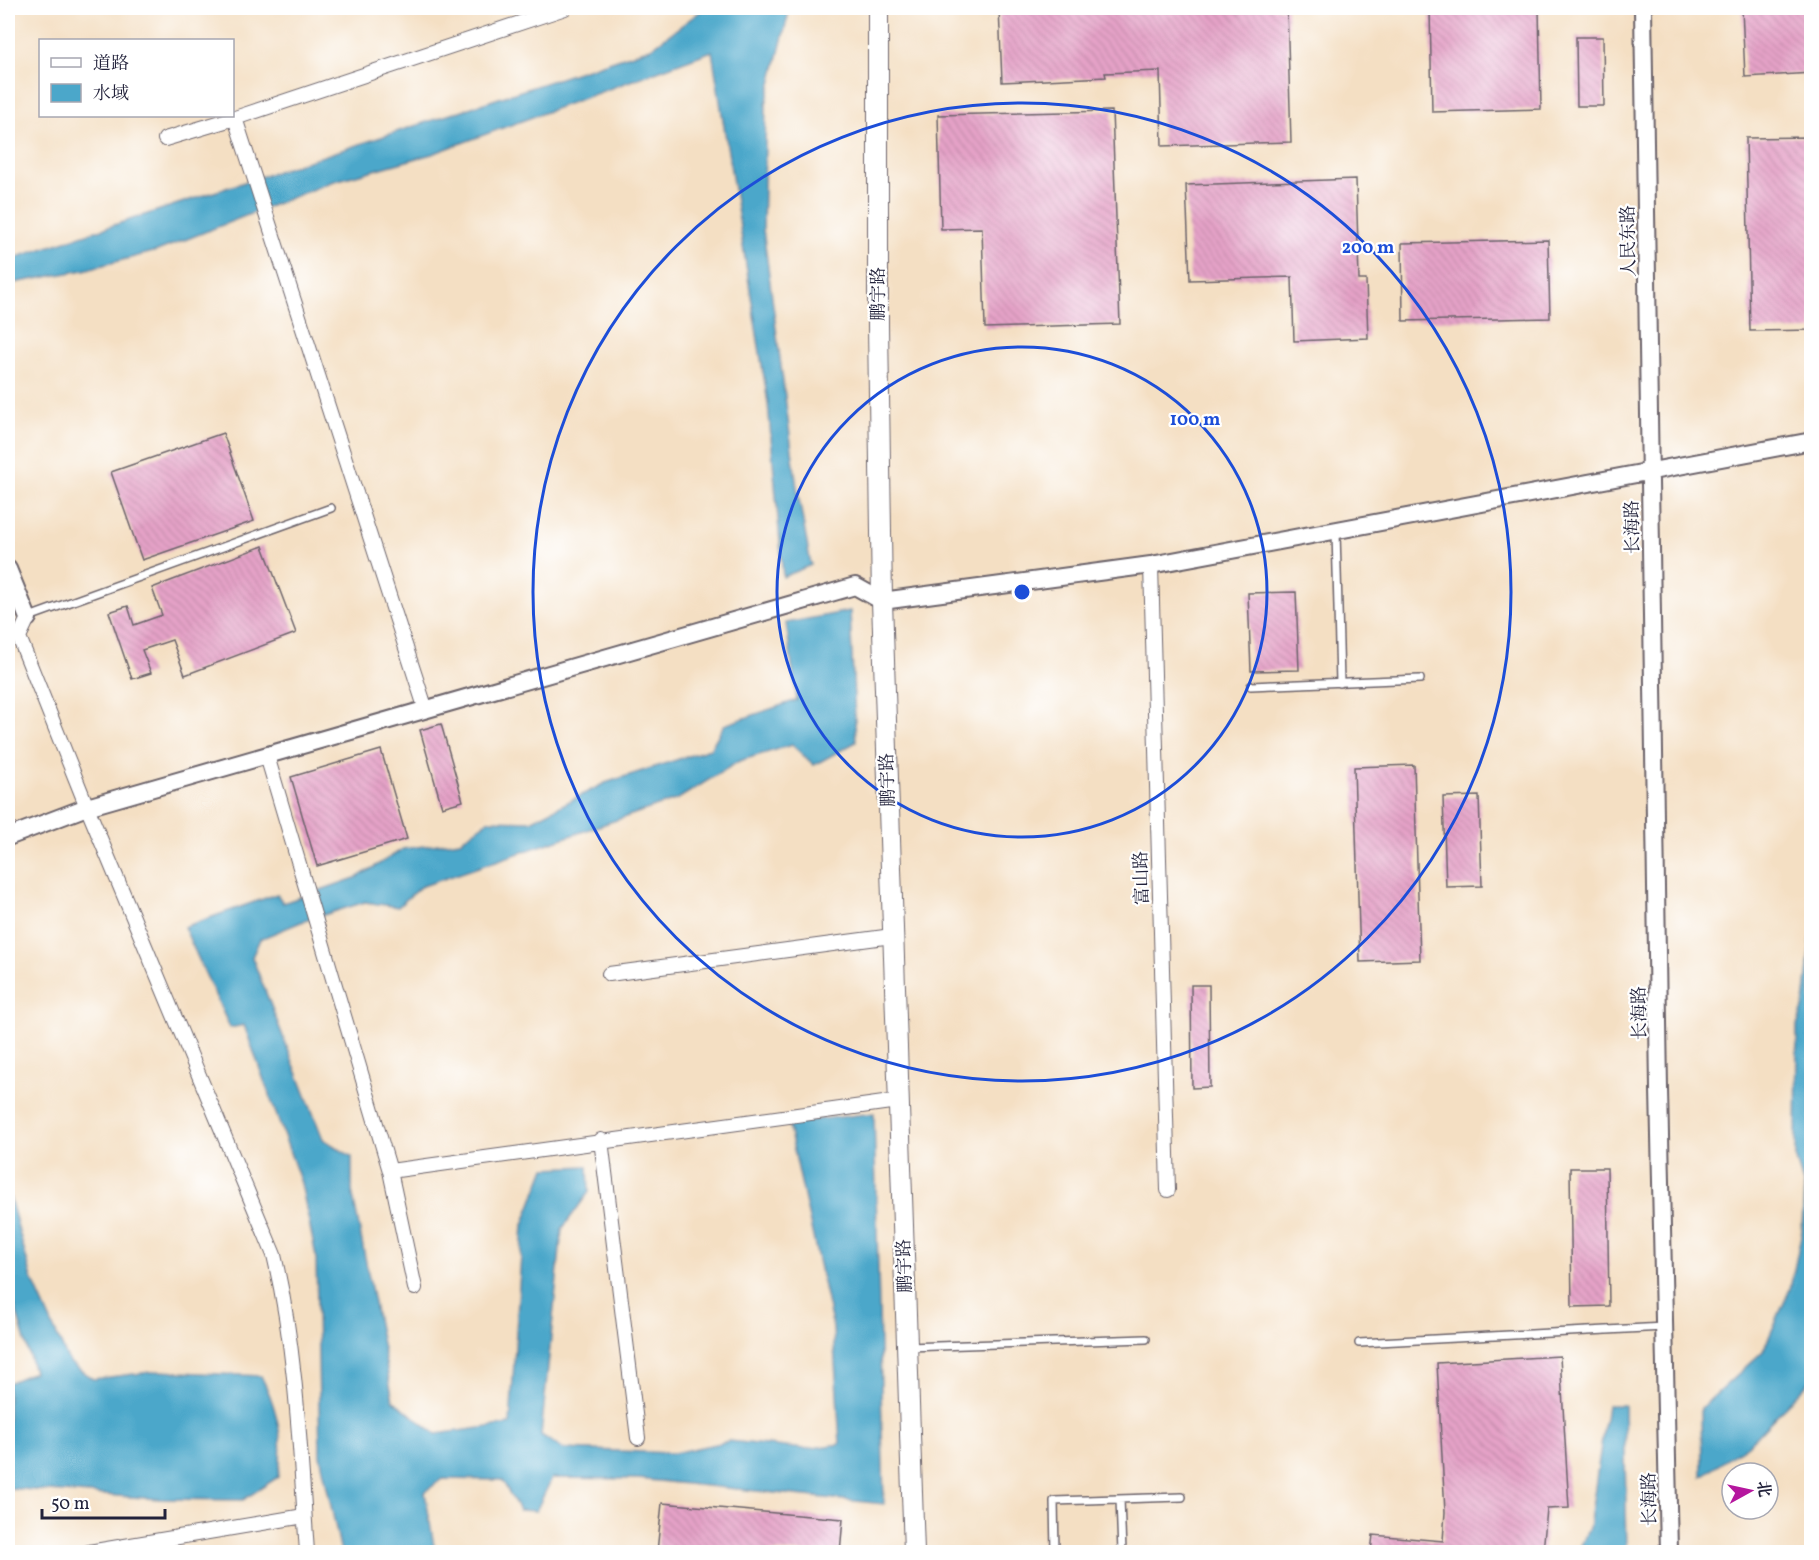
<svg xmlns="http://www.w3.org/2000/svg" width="1819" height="1560" font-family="Vollkorn,'Noto Serif SC',serif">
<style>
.water{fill:#4ba7ca;stroke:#366482;stroke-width:1.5}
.building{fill:url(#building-back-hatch)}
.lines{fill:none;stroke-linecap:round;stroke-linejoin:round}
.service-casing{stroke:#6c646b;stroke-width:10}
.minor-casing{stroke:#6c646b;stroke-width:16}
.tertiary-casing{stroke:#6c646b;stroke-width:20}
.secondary-casing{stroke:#6c646b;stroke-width:22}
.service{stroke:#fff;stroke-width:7}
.minor{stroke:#fff;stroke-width:14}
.tertiary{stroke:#fff;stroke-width:16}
.secondary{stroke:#fff;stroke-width:20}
.ring{fill:none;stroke:#1d4ed8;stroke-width:3}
.labels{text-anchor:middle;stroke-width:4.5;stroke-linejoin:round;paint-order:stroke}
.street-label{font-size:18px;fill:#22223b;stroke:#fff}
.centre{fill:#1d4ed8;stroke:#fff;stroke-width:3}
.ring-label{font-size:18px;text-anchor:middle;font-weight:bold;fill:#1d4ed8;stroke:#fff;stroke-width:4.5;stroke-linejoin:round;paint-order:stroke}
</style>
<defs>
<pattern id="building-back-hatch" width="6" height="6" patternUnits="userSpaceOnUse" patternTransform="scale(1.5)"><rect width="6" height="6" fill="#e5a2c7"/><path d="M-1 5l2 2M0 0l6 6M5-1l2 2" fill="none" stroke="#c48bac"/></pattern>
</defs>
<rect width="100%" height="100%" fill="#fff"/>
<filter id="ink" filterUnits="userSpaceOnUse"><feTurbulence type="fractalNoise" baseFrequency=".0167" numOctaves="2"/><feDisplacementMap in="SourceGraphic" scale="12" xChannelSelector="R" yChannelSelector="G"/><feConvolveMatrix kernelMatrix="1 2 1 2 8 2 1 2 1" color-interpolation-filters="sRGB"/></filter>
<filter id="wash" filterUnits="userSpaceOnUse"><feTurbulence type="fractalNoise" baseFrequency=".008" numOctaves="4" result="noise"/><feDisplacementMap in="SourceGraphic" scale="24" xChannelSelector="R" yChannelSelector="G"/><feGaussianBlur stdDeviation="1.35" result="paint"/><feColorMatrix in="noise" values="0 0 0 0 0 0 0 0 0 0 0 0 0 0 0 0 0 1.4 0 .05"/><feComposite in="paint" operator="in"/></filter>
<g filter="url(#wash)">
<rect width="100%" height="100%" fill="#f4dfc3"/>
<path class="water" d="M705,8H788L789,12L766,104L763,229L797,488L811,565L783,577L768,403L712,51L432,154L331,182L157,251L84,270L8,284V260L651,48Z
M850,611L856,742L814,765L792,745L739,761L678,799L420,887L398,907L365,902L301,922L260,939L252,957L323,1139L352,1157V1191L393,1400L436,1434L510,1424L523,1225L545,1168L588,1166L589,1192L562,1229L541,1435L563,1449L674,1453L729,1441L805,1449L840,1444L833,1328L788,1123L874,1113L884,1504L638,1479L552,1478L536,1511L519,1510L502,1480L442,1479L425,1492L435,1552H341L320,1455L316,1256L301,1183L244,1025L230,1028L184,927L277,894L283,903L358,877L403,849L460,841L489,820L531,821L605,783L710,749L724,725L797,700L786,623Z
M1811,937V1380L1748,1445L1702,1476L1701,1408L1763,1351L1790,1289L1802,1231L1804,1186L1796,1160L1797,1026L1804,1005Z
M8,1191L32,1279L69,1362L93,1379L159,1371L261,1376C278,1409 285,1441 278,1477L243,1500L159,1499L8,1488V1383L34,1372L8,1282Z
M1607,1405H1624L1627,1552H1578L1589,1528Z"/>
<g id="blocks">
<path class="building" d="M999,8H1287L1291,142L1162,146L1160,71L1105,73L1106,77L1002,82Z
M1539,8L1541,109L1432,112L1430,9Z
M1742,8H1812V73L1745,77Z
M1576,37H1603L1604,106H1577Z
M1112,111L1120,324L985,328L982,228L941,229L938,115Z
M1812,137V330L1750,331L1746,138Z
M1356,179L1359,280H1366L1368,338L1294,341L1292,277L1190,280L1186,185Z
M1548,240L1550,318L1403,321L1402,243Z
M223,433L254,521L142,560L111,472Z
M263,546L296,633L185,675L172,640L142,650L151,673L132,679L109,612L128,606L134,625L162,615L152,588Z
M1296,592L1299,670L1251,671L1248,593Z
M441,724L463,801L442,807L420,730Z
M381,750L407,839L317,866L291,777Z
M1414,765L1420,960L1360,962L1354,767Z
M1479,796L1482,886L1446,887L1443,797Z
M1191,985H1209L1210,1087L1192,1088Z
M1570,1168H1607L1609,1306L1572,1307Z
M1560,1356L1569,1508L1547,1509L1543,1552H1371L1373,1535L1443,1541L1445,1512L1437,1363Z
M662,1503L843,1519L840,1552H657Z"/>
</g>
</g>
<g filter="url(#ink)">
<use href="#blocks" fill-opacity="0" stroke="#6c646b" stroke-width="1.5"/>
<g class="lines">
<g class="service-casing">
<path id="service" d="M1336,532L1340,683
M29,617L331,508
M1251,686L1420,679
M1359,1343L1664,1327
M908,1347L1146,1339
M1120,1499L1122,1552
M1055,1552L1054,1501L1182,1497"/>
</g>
<g class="minor-casing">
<path id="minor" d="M235,118L426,710
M165,139L235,118L565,8
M1151,565L1168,1190
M28,618L19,637L87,807L274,1255C297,1353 300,1452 307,1552
M267,756L390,1171L415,1288
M609,974L892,936
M601,1140L638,1438
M390,1171L898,1101
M89,1552L304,1516"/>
</g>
<g class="tertiary-casing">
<path id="tertiary" d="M1643,8L1659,1089L1669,1552
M8,569L28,618
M8,837L87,807L855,586L882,601L1151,565L1812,441"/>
</g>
<g class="secondary-casing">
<path id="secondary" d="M878,8V326L882,601L914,1552"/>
</g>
<use href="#service" class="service"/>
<use href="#minor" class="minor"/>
<use href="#tertiary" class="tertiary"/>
<use href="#secondary" class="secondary"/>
</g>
</g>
<g class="ring">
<circle cx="1022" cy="592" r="245"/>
<circle cx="1022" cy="592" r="489"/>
</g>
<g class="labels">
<g class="street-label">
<text transform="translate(1628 241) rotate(-91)" y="6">人民东路</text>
<text transform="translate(878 294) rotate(-90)" y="6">鹏宇路</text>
<text transform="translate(1632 527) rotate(-91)" y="6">长海路</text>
<text transform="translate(887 780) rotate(-92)" y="6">鹏宇路</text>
<text transform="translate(1141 878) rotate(-92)" y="6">富山路</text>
<text transform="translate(1639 1013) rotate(-91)" y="6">长海路</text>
<text transform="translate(904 1266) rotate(-92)" y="6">鹏宇路</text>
<text transform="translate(1649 1499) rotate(-91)" y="6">长海路</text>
</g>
</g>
<circle cx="1022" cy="592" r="9" class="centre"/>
<g class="ring-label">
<text x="1368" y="253">200 m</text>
<text x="1195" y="425">100 m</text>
</g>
<rect width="1819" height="1560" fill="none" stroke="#fff" stroke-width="30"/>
<rect x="39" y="39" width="195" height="78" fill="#ffffff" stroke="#a7a7b1" stroke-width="1.5"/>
<rect x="51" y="58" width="30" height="9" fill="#ffffff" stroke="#a7a7b1" stroke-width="1.5"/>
<text x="93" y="69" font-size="18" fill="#22223b">道路</text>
<rect x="51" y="84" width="30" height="18" fill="#4ba7ca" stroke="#a7a7b1" stroke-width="1.5"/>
<text x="93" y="99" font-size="18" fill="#22223b">水域</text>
<g transform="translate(1750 1491) rotate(82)"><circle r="28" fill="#ffffff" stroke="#a7a7b1" stroke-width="1.5"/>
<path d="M0-4.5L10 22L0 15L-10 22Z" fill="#b5179e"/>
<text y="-9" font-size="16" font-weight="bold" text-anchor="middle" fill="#22223b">北</text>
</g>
<path d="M42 1509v9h123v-9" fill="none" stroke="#22223b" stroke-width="3"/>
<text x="51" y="1509" font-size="18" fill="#22223b" stroke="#ffffff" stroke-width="4.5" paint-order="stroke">50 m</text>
</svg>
